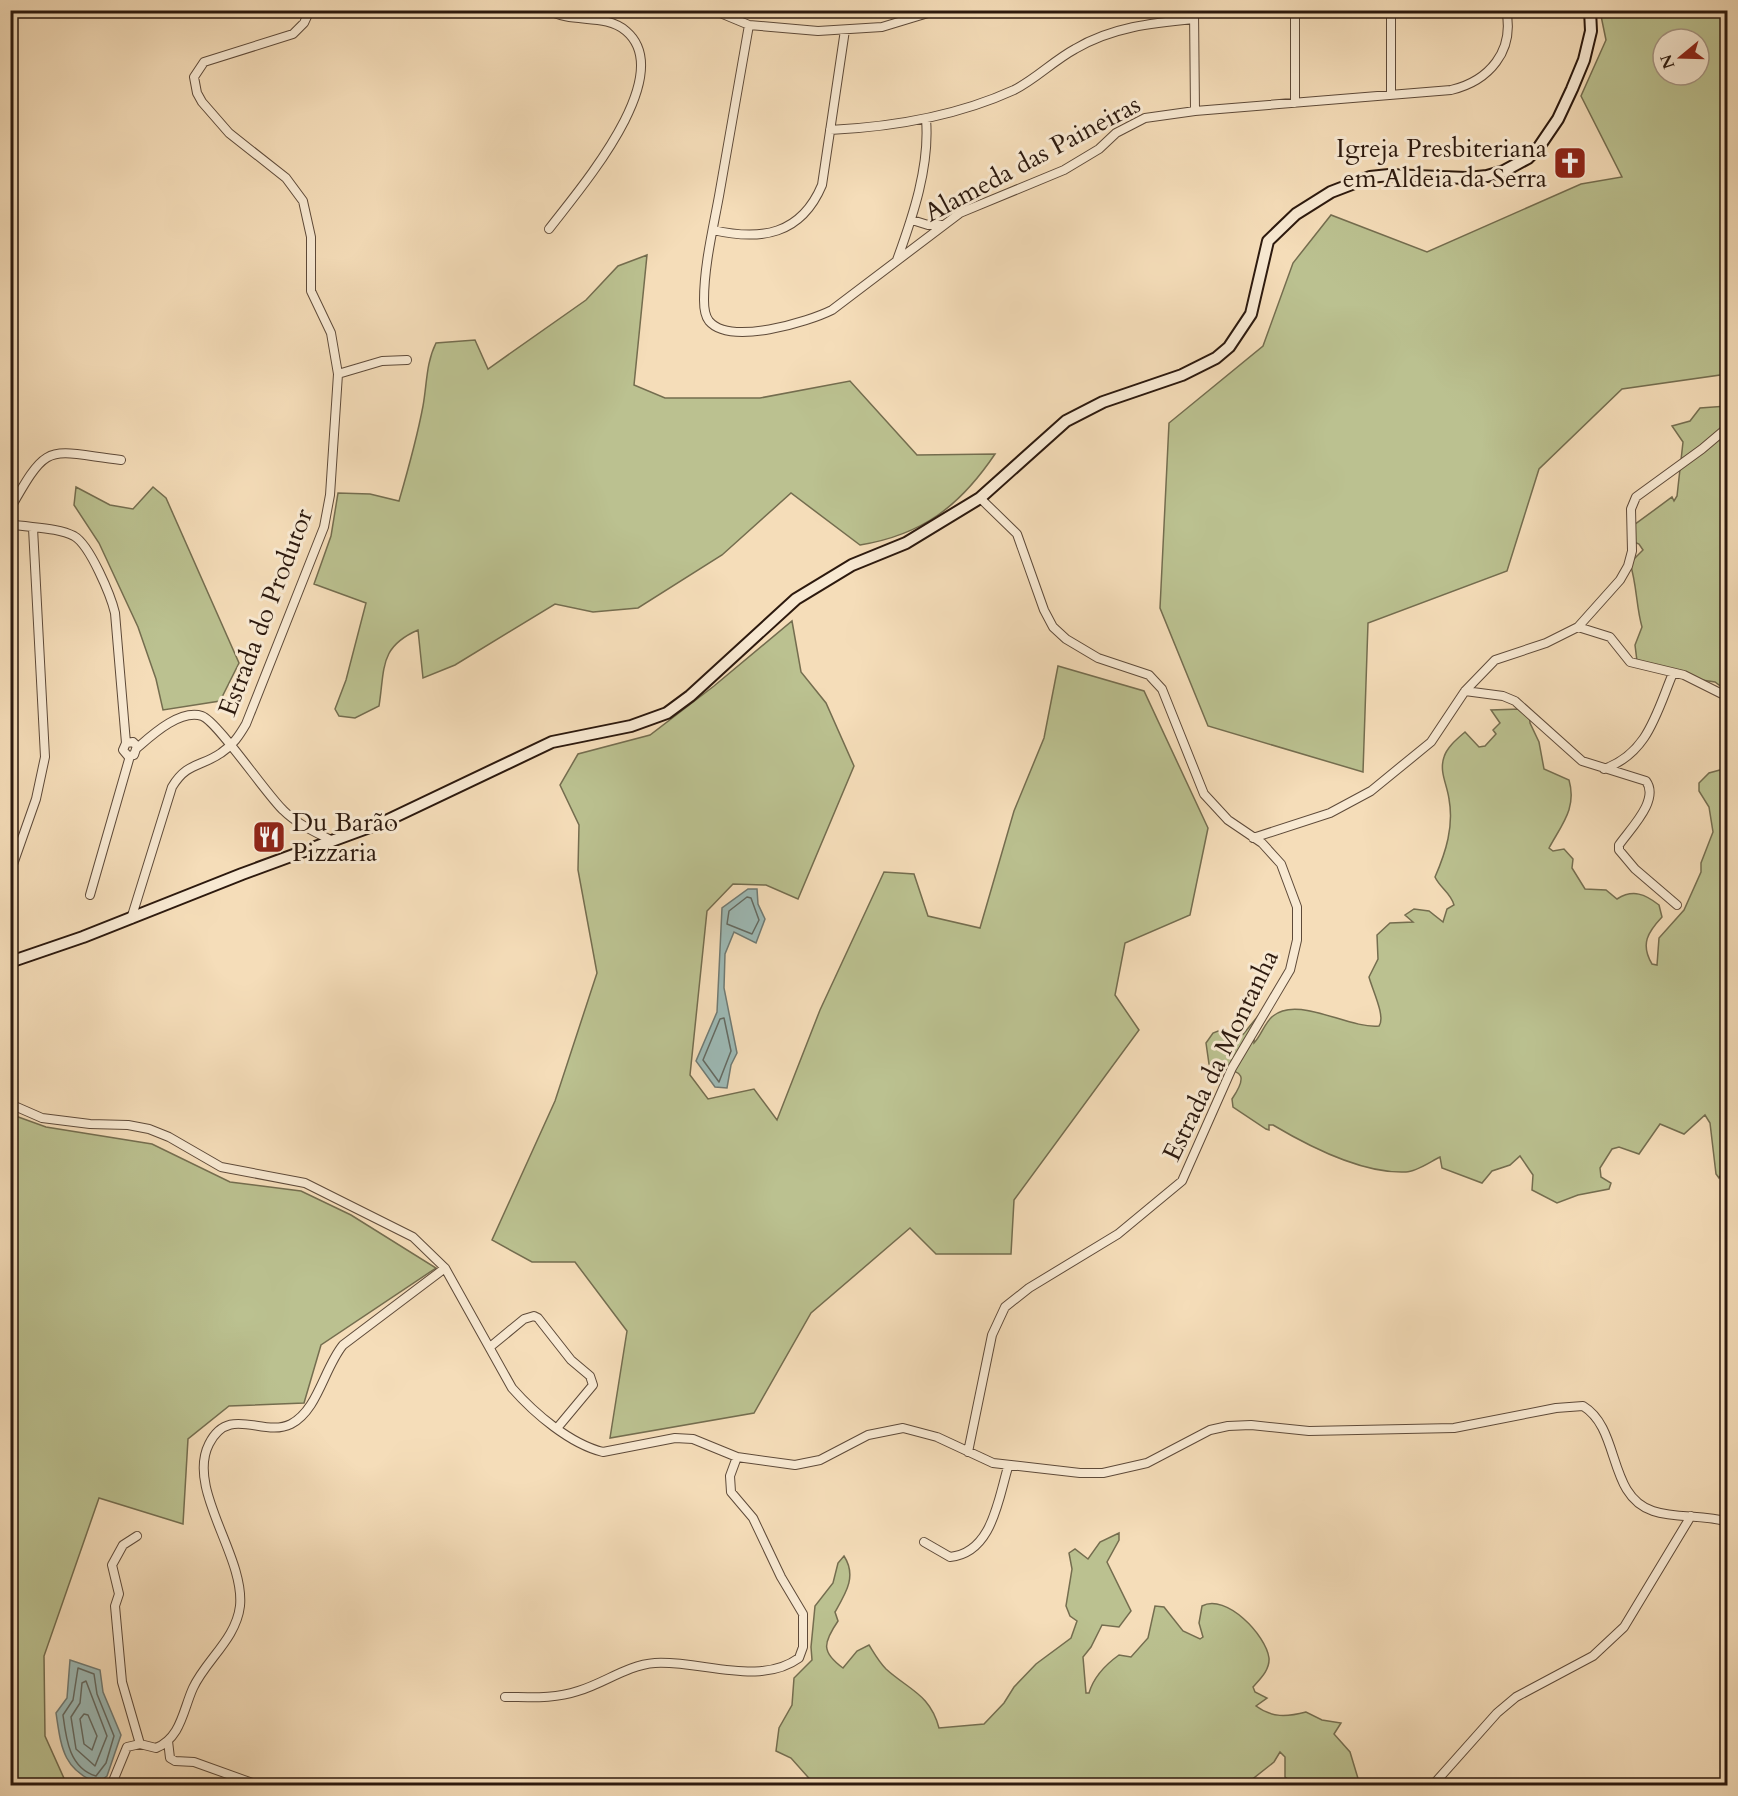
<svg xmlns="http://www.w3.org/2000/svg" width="1738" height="1796" font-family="Cardo,serif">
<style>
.green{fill:#bbc190;stroke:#746d4f;stroke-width:1.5;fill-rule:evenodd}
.water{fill:#9dbab6;stroke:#707a73;stroke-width:1.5}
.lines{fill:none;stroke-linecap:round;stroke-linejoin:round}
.shore{stroke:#646a62;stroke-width:1.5}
.street-casing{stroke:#5e4a39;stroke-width:10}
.secondary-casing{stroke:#2c190e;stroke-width:14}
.street{stroke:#f8e9d2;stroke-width:8}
.secondary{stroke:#f8e9d2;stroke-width:10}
.labels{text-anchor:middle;stroke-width:6;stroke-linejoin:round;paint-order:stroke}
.poi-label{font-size:26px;fill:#2c190e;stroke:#f8e9d2;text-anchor:end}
.street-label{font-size:26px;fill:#2c190e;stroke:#f8e9d2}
</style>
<rect width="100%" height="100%" fill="#f5ddb9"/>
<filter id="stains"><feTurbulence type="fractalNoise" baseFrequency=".00333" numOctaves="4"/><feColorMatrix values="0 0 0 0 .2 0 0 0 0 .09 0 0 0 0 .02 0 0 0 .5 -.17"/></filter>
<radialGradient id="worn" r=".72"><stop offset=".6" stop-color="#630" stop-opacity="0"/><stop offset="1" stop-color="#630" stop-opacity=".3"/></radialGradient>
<path class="green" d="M1600,11H1727V374L1622,389L1539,469L1507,571L1368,623L1363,772L1208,726L1160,608L1169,423L1263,346L1293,263L1331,215L1427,252L1581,184L1622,177L1581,96L1606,40ZM1663,39H1699V75H1663Z
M647,255L634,385L665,398H760L850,381L917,455L995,454C960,506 922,535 860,545L791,493L722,555L638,608L593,612L555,604L455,665L423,678L418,630C379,647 385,668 379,706L355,718L339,716L335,709L346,680L366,603L314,584L331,536L338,493L370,494L399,501C408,470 417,438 423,406C427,384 426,363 436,343L475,340L488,369L586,300L618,266Z
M1727,406V691L1715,682L1682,677L1637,661L1635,645L1642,627C1636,606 1637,585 1630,563L1643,550L1639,544L1634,542V525L1672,497L1674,501L1677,496L1683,442L1672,426L1690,421L1700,408Z
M76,487L110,505L133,509L153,487L166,498L239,663L220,701L163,710L156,679L138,627L99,543L74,505Z
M792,621L801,672L826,703L854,766L798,899L766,885L733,884L707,911L690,1075L708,1099L754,1089L777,1120L820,1010L884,872L914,874L928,916L980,928L1014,811L1044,738L1058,666L1144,691L1208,828L1190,915L1125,943L1115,995L1139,1030L1014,1200L1011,1254H936L910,1228L811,1313L754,1413L610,1438L627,1331L575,1262H532L492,1240L555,1101L597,973L578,870L579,825L560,785L578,754L650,735L714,686Z
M1521,709L1529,711L1530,723L1539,742L1544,769L1569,780C1577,808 1562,824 1549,848L1553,851L1564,849L1573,859L1572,868L1585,889L1606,890L1617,899C1633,889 1645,894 1659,905L1662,917C1648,932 1640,944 1652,964L1657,965L1659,938L1684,910L1701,872V863L1713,832L1709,807L1699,791V783L1709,773L1727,768L1728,1161L1719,1178L1716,1174L1710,1123L1705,1115L1684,1134L1660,1124L1639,1154L1619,1147L1612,1149L1600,1168L1601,1177L1611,1183L1609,1189L1578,1195L1557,1203L1532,1190L1533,1175L1520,1156L1510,1165L1492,1171L1482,1183L1442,1168L1440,1157C1430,1162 1416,1172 1406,1172C1362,1174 1310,1147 1273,1125H1269V1130L1266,1129L1233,1107L1232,1099C1255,1065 1230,1074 1209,1064L1206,1043L1213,1033L1218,1031L1231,1040L1240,1038L1272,999L1254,1037V1043C1261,1036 1265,1022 1273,1016C1298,995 1348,1029 1379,1026C1386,1017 1372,989 1369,977L1378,959L1377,935L1390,923L1413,922L1405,915L1414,909L1429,911L1443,922L1447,909L1454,905C1451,893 1440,888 1435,877C1446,852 1454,826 1449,799C1447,784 1439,772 1444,757C1447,747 1457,739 1465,732L1479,747L1485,746L1496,734L1493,730L1500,723L1491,710Z
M10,1114L46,1127L152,1144L230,1182L301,1191L351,1215L436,1268L321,1345L304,1403L229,1406L188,1439L183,1524L99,1498L44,1656L45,1736L67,1785H11Z
M1119,1533V1540L1107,1562L1131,1611L1119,1627L1102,1625L1091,1647L1083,1657L1086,1693H1089C1094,1676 1105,1665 1119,1655L1131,1657L1148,1638L1155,1606L1164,1607L1183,1631L1200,1639L1203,1637L1199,1623L1202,1606C1226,1593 1266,1635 1269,1658C1270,1670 1260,1679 1253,1687L1255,1692L1267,1698L1256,1706C1272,1718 1287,1717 1306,1712L1322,1720L1341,1723L1334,1734L1350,1752L1360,1785H1296L1285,1777V1757L1280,1752L1274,1762L1245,1785H815L791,1758L776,1751L779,1728L792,1705L794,1678L812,1660L811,1647L815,1606L833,1583L838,1563L844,1556C857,1576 846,1593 835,1612L838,1621C823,1643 821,1652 843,1668L857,1651L869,1645C874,1653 879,1662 886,1669C909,1690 930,1694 939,1728L984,1724L1004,1703L1014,1687L1036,1664L1071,1638L1077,1621L1070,1616L1066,1606L1072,1569L1069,1553L1075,1549L1088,1559L1100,1542Z"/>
<path class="water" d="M748,889H757L758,904L765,919L756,943L734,932L725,954L724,988L737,1053L731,1065L727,1088L715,1087L696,1061L717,1012L722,908Z
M70,1660L100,1670L103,1692L121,1735L107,1776L98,1783C62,1770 61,1745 56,1713L67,1698Z"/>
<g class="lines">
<path class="shore" d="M747,897L751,898L759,920L752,934L727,924L729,911Z
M724,1018L731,1051L719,1082L703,1060L720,1019Z
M78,1668L94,1674L97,1694L114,1736L106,1763L96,1776C69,1768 66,1738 63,1715L73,1700Z
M86,1681L107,1736L95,1766L76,1749L71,1717L80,1703L82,1683Z
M84,1714L88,1715L97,1736L92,1750L84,1744L80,1719Z"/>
<g class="street-casing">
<path id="street" d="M548,10C572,24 605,13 626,31C679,76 577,192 549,229
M713,10L749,25L818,31L882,27L938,10
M1194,10L1195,111
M1295,10V103
M1391,10V95
M749,25C739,82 729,139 719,196C713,229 704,266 704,300C704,307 705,316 709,321C730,346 808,322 832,310L960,213L1064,170L1099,149L1116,133L1145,118L1195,111L1451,90C1489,81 1515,51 1506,10
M830,130C892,127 957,116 1014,90C1036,79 1053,61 1075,49C1112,27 1152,23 1194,19
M912,220L928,225H942
M713,230C761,241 801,235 822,185L845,30
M897,260C913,216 930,166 926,119
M338,374L382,361L407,360
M10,509C49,440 46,451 121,460
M10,524C30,528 57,527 74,536C90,545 111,596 115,613L126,743L123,750L128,756L134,755L137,746L133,742L126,743
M1578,627L1610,637L1630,662L1684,675L1728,697
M1465,691L1503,696L1515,701L1582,761L1646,781C1660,800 1630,829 1619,845V850L1635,869L1677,905
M137,748C152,735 180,709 202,716C217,721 266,794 283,810C297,824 315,832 333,841
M1604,769C1648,753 1656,714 1673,673
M1253,838L1330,813L1371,791L1431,742L1465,691L1495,660L1546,643L1578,627L1620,580L1628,566L1632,551L1631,509L1636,497L1702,449L1728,427
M11,870L36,799L45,757L33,528
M90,895L130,756
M131,919L172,787C187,762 201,767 221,753C233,745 239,736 246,724L324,527L330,495L338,374L331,333L311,291V237L303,201L286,178L229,133L202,102L197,93L194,77L204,62L293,34L304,23L310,10
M10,1104L42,1118L90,1124L128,1125L149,1129L169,1137L221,1167L305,1183L413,1237L445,1268L512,1388C534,1413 570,1444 603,1452L675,1438L693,1439L737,1457L795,1465L820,1460L868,1435L903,1428L937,1437L993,1463L1080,1473H1103L1147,1463L1210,1430L1228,1426L1251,1425L1309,1431L1454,1428L1556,1408L1583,1406C1621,1429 1607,1496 1653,1511C1677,1519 1704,1514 1728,1522
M490,1347L524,1319L534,1316L538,1318L571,1360L590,1376L593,1385L558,1427
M968,1452L992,1335L1005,1307L1029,1288L1118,1234L1182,1181L1232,1068L1290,970L1297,940V907L1281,864L1262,843L1228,820L1204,794L1162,689L1149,675L1098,658L1066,639L1053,627L1044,610L1017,534L980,498
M137,1536L123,1545L112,1565L119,1594L115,1606L122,1682L140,1744
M924,1542L950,1557C992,1553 998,1500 1008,1467
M505,1697C530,1697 554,1699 578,1691C605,1683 627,1665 655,1663C701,1660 759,1687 799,1658L803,1647V1614L781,1577L753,1518L731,1492L730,1476L737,1457
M168,1741L170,1758L175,1761L194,1762L261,1786
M111,1786L127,1747L140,1744L156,1748C181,1738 183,1710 193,1688C206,1660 236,1639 240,1606C245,1556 186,1489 209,1444C229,1404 263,1438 291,1424C318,1410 324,1368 343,1345L445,1268
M1432,1786L1497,1713L1516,1697L1593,1656L1624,1627L1691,1516"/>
</g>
<g class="secondary-casing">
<path id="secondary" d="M10,962L83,937L242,874L386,821L552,742L631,726L667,713L690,696L796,599L852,565L906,543L980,498L1066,421L1103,402L1182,375L1216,358L1229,347L1251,314L1268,241L1296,214L1331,192L1370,177L1389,175L1467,178L1487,176L1504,171L1528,158L1539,147L1558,119L1572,89L1584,60L1591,31L1590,10"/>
</g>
<use href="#street" class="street"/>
<use href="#secondary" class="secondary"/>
</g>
<defs>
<g id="church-square" transform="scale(1.725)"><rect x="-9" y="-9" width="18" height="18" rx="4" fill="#8f2418" stroke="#f8e9d2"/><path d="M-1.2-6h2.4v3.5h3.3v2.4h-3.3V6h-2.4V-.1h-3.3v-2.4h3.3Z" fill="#fff"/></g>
<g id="restaurant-square" transform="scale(1.725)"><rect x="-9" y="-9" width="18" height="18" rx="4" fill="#8f2418" stroke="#f8e9d2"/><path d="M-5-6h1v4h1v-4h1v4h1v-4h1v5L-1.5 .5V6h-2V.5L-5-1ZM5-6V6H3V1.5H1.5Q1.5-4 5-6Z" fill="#fff"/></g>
</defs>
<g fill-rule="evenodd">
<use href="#church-square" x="1570" y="163"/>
<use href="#restaurant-square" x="269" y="837"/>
</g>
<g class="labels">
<g class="poi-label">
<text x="1547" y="157">Igreja Presbiteriana<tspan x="1547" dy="30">em Aldeia da Serra</tspan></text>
<text x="292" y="831" text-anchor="start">Du Barão<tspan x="292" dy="30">Pizzaria</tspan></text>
</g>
<g class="street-label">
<text transform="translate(1032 158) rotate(-28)" y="9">Alameda das Paineiras</text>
<text transform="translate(265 612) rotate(-69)" y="9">Estrada do Produtor</text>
<text transform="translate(1220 1055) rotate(-64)" y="9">Estrada da Montanha</text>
</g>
</g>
<rect width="1738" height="1796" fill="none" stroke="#f5ddb9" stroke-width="36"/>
<rect x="12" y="12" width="1714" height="1772" fill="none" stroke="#2c190e" stroke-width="3"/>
<rect x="18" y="18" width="1702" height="1760" fill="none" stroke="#2c190e" stroke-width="1.5"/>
<g transform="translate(1681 57) rotate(251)"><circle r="28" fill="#f8e9d2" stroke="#a69684" stroke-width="1.5"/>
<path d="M0-4.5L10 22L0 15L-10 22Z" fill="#8f2418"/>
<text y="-9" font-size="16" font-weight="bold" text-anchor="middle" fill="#2c190e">N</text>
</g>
<rect width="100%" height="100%" filter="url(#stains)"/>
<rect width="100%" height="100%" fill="url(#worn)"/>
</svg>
